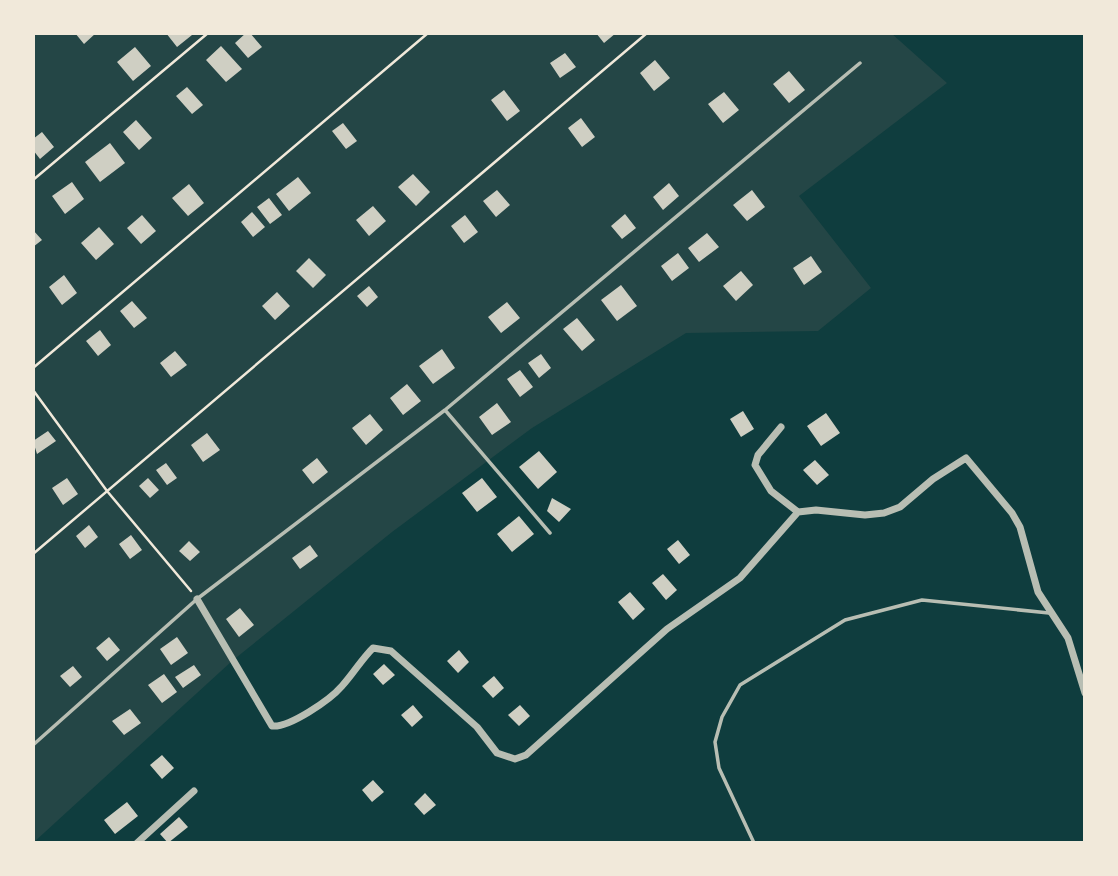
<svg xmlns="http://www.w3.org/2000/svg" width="1118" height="876" font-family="'IBM Plex Serif',serif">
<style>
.green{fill:#244646}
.building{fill:#cfcfc3}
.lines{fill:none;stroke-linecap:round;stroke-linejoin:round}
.path{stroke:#f1e9da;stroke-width:2.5}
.service{stroke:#b8beb3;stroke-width:3.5}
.minor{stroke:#b8beb3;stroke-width:7}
</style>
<rect width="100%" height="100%" fill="#0f3d3e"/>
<path class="green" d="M33,33H891L947,83L799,196L871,288L818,331L686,333L532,428L392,532L232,661L33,843Z"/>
<path class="building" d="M75,33H96L84,44Z
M166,33H191L192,35L177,47Z
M246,33H250L262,47L248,58L235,43Z
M596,33H616L604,43Z
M221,46L242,69L226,82L206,60Z
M135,47L151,66L133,81L117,62Z
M565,53L576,67L560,78L550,63Z
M655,60L670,78L654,91L640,73Z
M789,71L805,90L789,103L773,84Z
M187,87L203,105L192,114L176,96Z
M504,90L520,111L507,121L491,100Z
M724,92L739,110L723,123L708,104Z
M581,118L595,137L582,147L568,128Z
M136,120L152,138L139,150L123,132Z
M343,123L357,141L346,149L332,131Z
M42,132L54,147L40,159L33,150V139Z
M110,143L125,163L100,182L85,162Z
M413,174L430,192L416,206L398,187Z
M298,177L311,193L289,211L276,194Z
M72,182L84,199L65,214L52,196Z
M669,183L679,196L663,210L653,197Z
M189,184L204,203L188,216L172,198Z
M497,190L510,205L496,217L483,201Z
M752,190L765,207L747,221L733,205Z
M269,198L282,215L270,224L257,207Z
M373,206L386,221L369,236L356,220Z
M252,212L265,227L253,237L241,222Z
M625,214L636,228L622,239L611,226Z
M142,215L156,231L141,244L127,228Z
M465,215L478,232L464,243L451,226Z
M99,227L114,244L96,260L81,243Z
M33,230L42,240L33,247Z
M707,233L719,247L699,262L688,248Z
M678,253L689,268L672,281L661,266Z
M811,256L822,272L804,285L793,268Z
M309,258L326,275L313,288L296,271Z
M741,271L753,285L736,301L723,286Z
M64,275L77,293L62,305L49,287Z
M621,285L637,306L617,321L601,300Z
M369,286L378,297L367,307L357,296Z
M277,292L290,306L275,320L262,306Z
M132,301L147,318L134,328L120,311Z
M507,302L520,318L501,333L488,317Z
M577,318L595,340L582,351L563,329Z
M100,330L111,345L98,356L86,341Z
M442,349L455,368L433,384L419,366Z
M175,351L187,365L171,377L160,363Z
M541,354L551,368L539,378L528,363Z
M520,370L533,387L520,397L507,379Z
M407,384L421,401L403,415L390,398Z
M497,403L511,422L492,435L479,417Z
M743,411L754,429L741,437L730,419Z
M826,413L840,433L821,446L807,426Z
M370,414L383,430L366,445L352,428Z
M48,431L56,441L37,454L33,441Z
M207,433L220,450L203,462L191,445Z
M539,451L557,472L538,489L519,467Z
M317,458L328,472L313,484L302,470Z
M815,460L829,475L817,485L803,470Z
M166,463L177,478L167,485L156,470Z
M67,478L78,494L63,505L52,488Z
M148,478L159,490L150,498L139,486Z
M482,478L497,497L477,512L462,493Z
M552,498L571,509L559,522L547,511Z
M519,516L534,534L512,552L497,534Z
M89,525L98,537L85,548L76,536Z
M131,535L142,550L130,559L119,544Z
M678,540L690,555L679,564L667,549Z
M189,541L200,552L190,561L179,551Z
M310,545L318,556L300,569L292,558Z
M663,574L677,590L666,600L652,583Z
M630,592L645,609L633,620L618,602Z
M240,608L254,625L239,637L226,619Z
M109,637L120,650L107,661L96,648Z
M177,637L188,653L171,665L160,649Z
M459,650L469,662L458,673L447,661Z
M384,664L395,675L383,685L373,674Z
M194,665L201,675L183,688L175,677Z
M73,666L82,677L70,687L60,676Z
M164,674L177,692L162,703L148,685Z
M494,676L504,688L493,698L482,686Z
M413,705L423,717L412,727L401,715Z
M520,705L530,716L519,726L508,715Z
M130,709L141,723L124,735L112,721Z
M162,755L174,768L162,779L150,765Z
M373,780L384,792L372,802L362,790Z
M425,793L436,805L424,815L414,804Z
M127,802L138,816L115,834L104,820Z
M179,817L188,827L168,843L160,834Z"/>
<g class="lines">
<path class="path" d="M33,180L208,33
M33,368L428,33
M33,390L107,491L191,591
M33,554L647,33"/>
<path class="service" d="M445,410L550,533
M33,745L197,599L445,410L860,63
M754,843L719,768L715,742L722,717L740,685L845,620L922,600L1049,613"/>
<path class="minor" d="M781,427L758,455L755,465L771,491L798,512L816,510L865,515L884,513L900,507L933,479L966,458L1012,513L1020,527L1038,592L1068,638L1085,693
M197,599L272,726C289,728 330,700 342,686C353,674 361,660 373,648L391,651L477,727L497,753L515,759L526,755L667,629L740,578L798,512
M137,843L194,791"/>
</g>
<rect width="1118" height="876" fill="none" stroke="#f1e9da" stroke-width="70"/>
</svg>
